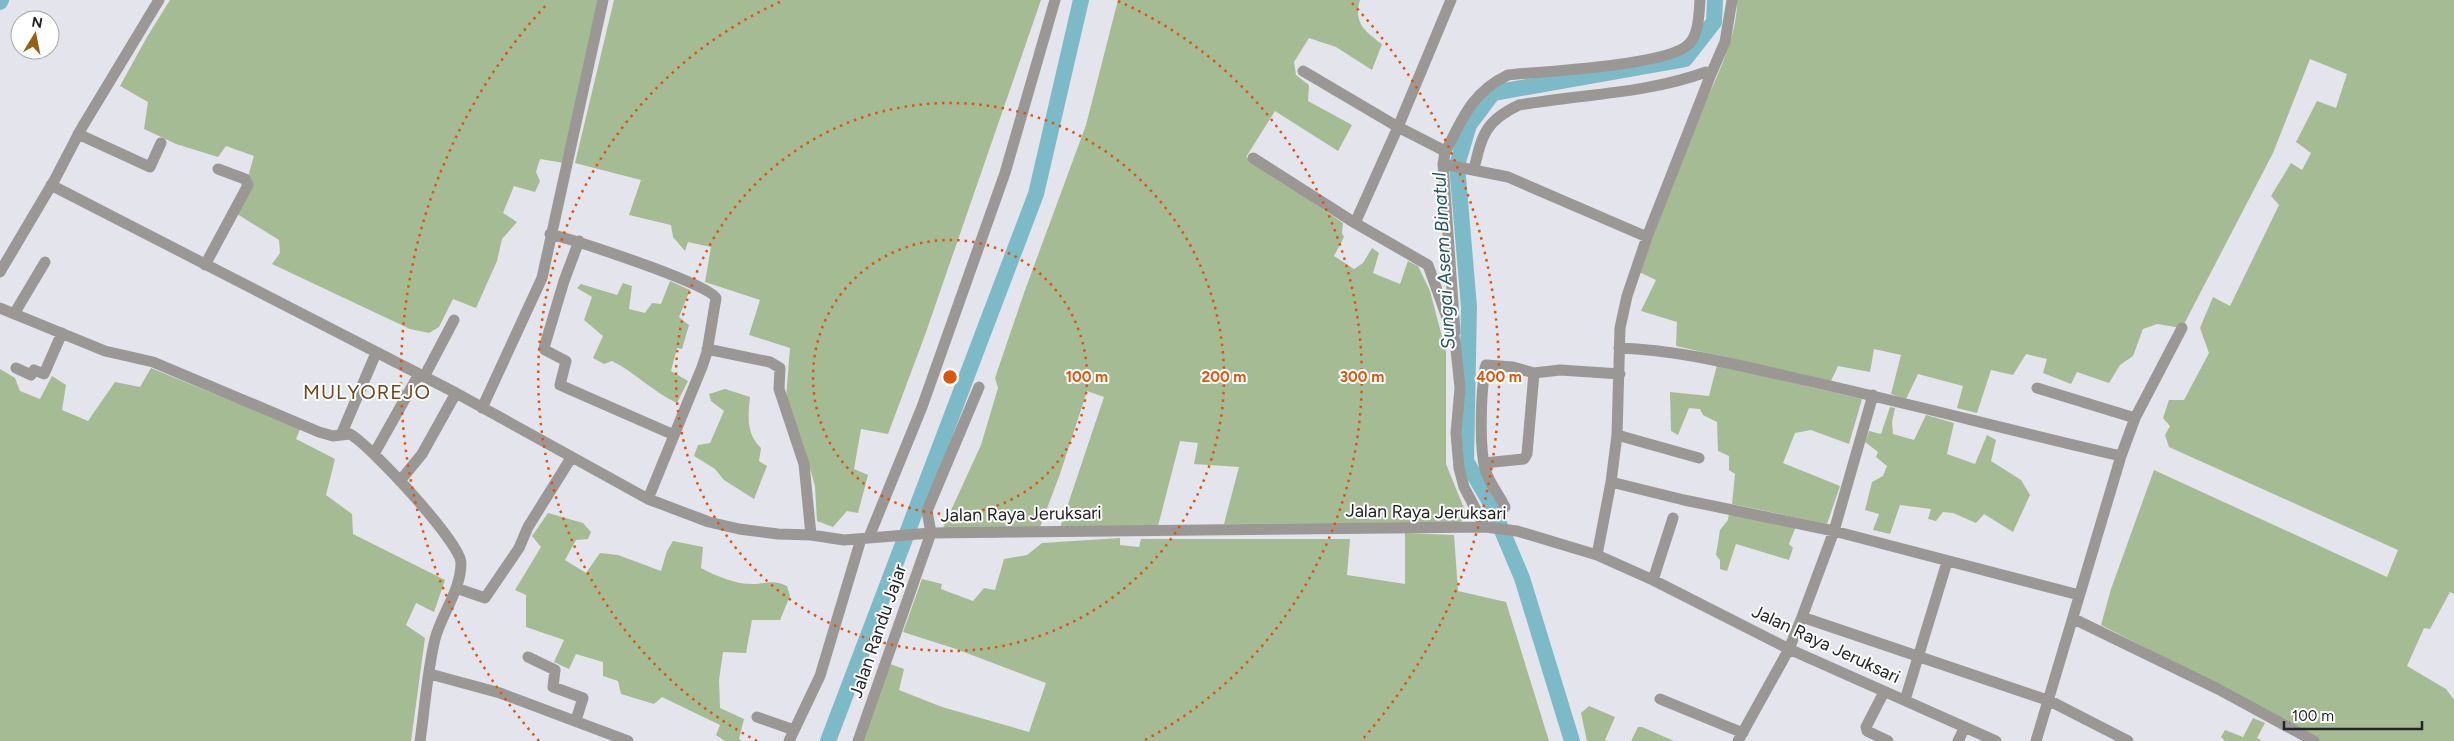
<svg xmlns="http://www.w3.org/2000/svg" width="2454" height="741" font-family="Figtree,sans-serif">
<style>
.green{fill:#a4bb93}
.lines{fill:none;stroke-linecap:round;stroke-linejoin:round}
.river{stroke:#7dbac8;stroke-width:16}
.minor{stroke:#9a9794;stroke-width:11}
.ring{fill:none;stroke:#de560d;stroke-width:2.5;stroke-dasharray:2.5 5}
.labels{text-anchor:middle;stroke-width:4;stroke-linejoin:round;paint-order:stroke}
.street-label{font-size:18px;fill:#242428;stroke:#fff}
.water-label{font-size:19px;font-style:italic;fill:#225661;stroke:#fff}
.quarter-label{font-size:20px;letter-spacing:1px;fill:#6e4819;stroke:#fff}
.centre{fill:#de560d;stroke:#fff;stroke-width:2.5}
.ring-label{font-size:15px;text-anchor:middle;font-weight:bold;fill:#de560d;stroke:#fff;stroke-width:4;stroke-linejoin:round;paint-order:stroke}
</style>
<rect width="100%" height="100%" fill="#e4e4ed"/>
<path class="green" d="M170,0H599L564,163L540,159L536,172L540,181L535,192L514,186L503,213L517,222L502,239L497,261L476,308L453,299L439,327L429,333L410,329L272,264L280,253L279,240L237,214L254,156L226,146L218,157L176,144L144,129L148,102L120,86L147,37Z
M614,0H1041L925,335L888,434L861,429L854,469L868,475L858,513L847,511L833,527L817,521L815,486L803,444L786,398L790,348L749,335L760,300L705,282L711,247L688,242L685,251L673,237L671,225L629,215L641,180L575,163Z
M1118,0H1360C1353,22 1365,32 1382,44L1372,70L1336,47L1309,38L1294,62L1296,75L1309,85L1308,101L1352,125L1338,151L1275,111L1246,157L1343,223L1342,233L1344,237L1334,256L1354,269L1363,263L1372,248L1379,253L1373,273L1400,284L1408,261L1418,266L1430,291L1446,352V464L1468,518L1457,523L1224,524L1239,467L1194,464L1198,443L1180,441L1158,526L1060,528L1104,397L1087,391L1060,474L1040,527L942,530L981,445L998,388L995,378L1024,293L1086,125Z
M1737,0H2454V594L2450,592L2430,629L2424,628L2407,666L2446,689L2454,700V741H2305L2179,665L2101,625L2111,589L2154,470L2387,577L2398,550L2169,447L2165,435L2170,426L2163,418L2169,400H2184L2209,353L2200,328L2213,297L2230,306L2279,205L2271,196L2291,163L2302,170L2311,153L2296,142L2317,101L2336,108L2347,74L2310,59L2273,153L2182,328L2157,324L2143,329L2133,356L2120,365L2109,383L2077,372L2071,384L2043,373L2047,359L2026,354L2013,375L1991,370L1977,413L1957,408L1963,386L1918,374L1906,399L1891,394L1901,355L1874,349L1870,372L1838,366L1831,381L1676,346L1677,322L1641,311L1656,280L1639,272C1655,228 1671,184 1688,140C1705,99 1738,44 1737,0Z
M670,281L690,290L679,317L689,325L682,349L677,348L671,371L688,381L677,403C653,392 636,373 612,361L604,364L593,358L603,336L584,320L592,297L577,288L581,284L617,295L623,283L632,286L629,309L645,313L652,303L661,304Z
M1717,365L1862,399L1849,444L1811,430L1795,433L1783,463L1840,486L1827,524L1732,504L1735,474L1729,470V456L1718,451L1717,422L1703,415L1700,409L1689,408L1678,435L1671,431L1670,392L1709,396Z
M151,368L300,429L296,439L335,459L326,495L352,514L353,534L445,580L434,612L416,603L406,625L425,638L411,741H0V369L15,378L20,391L40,399L52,376L66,385L62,410L88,421L115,382L140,387Z
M725,389L750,397C748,416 746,434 761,448L759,461L767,466L754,499L724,480L715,469L694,456L698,445L710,443L724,411L711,401L709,394Z
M1890,407L1895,408L1892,422L1893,434L1914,440L1926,415L1954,423L1947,454L1975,464L1987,435L1996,440L1991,461L2021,480L2030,495L2013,532L1984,514L1976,523L1953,513L1943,512L1936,521L1928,519L1931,509L1900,505L1890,534L1873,530L1879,514L1865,510L1872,482L1883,476L1887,466L1876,457L1878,452L1865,442L1869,431L1881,434Z
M548,513L583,523L591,532L588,539L576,540L565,560L586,573L600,553L618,555L661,571L667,551L673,541L703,547L701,568C716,576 735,584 752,584C767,584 772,579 787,586L790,596L780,620H752L746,653L723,652L719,680L720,708L744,719L739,739L742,741H725L716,735L720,725L662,697L654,704L621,694L618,681L603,676V662L576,654L569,669L554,662L564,640L526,627V595L515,590L541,547L532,536Z
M1729,513L1796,526L1789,544L1793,548L1789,560L1736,544L1727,571L1720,569V560L1716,555L1720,530L1728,520Z
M1405,533L1454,535L1458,591L1506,602L1549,741H863L890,664L904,669L899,690L942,707L1029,732L1046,683L956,649L903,632L922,579L942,584L941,589L973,601L984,588L995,590L1004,559L1027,555L1042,543L1120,538V545L1139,547L1141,539H1350L1347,575L1405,584Z
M1589,706L1615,717L1605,740L1608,741H1587L1581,713Z
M2253,718L2265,723L2257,738L2262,741H2225L2221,737L2225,730L2243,737Z
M1638,727H1642L1674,741H1631Z"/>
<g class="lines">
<path class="river" d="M0,2L1,0
M828,741L1036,194L1081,0
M1572,741L1522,578L1490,502L1466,461L1469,307L1457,165L1469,125L1493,93L1685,59L1714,22L1715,0"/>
<path class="minor" d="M1303,71L1398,127L1441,149L1445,153L1443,164L1508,177L1647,237
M1711,74L1725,42L1732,0
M78,134L150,167L161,143
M1445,153C1462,119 1472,92 1508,75C1543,71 1668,66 1689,44C1699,34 1699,13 1700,0
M1253,158L1355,223L1428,265L1455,340L1460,388L1456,433L1459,468L1464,487L1485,527
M1443,164L1455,332
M1474,169C1482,135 1485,121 1519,105C1581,94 1646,94 1706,72L1711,74L1647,237L1627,296L1620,328L1617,435L1611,482L1597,555
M51,185L456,393L648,499L709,522L739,529L778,534L811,535L844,540L931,533L1485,527L1517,531L1597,555L1653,580L1789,649L1996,741
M1355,223L1398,127L1451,0
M550,234C574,240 708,283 716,298L707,352L702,367L648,499
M579,241L564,281L544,348L545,350L566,361L560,385L674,435
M205,265L248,185L245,179L218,169
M0,272L55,179L81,129L159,0
M0,308L105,351L153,362L319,432L333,436L350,434C370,445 461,543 461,563C461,590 442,613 435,639C427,672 425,707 420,741
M14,314L45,262
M1619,348C1679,350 1737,365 1795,378C1904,402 2012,431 2121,456
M707,349L770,362L780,368L779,389L804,464L811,535
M16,368L31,375L34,370L44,374L62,333
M424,377L454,320
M2037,388L2135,418
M482,408L542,278L603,0
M341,435L376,353
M1617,435L1699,458
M374,454L419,374
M1484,463L1524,459L1527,454L1534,373
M400,481L422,454L456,393
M1611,482L1684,500L1834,531L2079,595
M1505,507C1499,494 1489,483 1485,469C1479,445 1481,393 1485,368L1486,365L1513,367L1534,373L1560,370L1620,374
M931,533L927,511L979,387
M869,537L922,407L1005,173L1055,0
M1653,580L1673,518
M456,588L485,598L519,548L528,527L571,458
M1802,617L1834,531L1873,395
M2074,619L2218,689L2314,741
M528,657L555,670L553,687L583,698L576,720
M430,674L500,693L628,741
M1884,692L1866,727L1867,731L1888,741
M1660,699L1743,733
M1905,700L1947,562
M757,717L794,730
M789,741L820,676L861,539
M858,741L931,533
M1738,741L1789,649L1802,617L2050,701L2128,741
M1958,741L1965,727
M2036,741L2121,456L2135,418L2182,328"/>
</g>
<g class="ring">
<circle cx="950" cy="377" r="137"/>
<circle cx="950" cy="377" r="274"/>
<path d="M757 741A412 412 0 0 1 782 1M1118 1A412 412 0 0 1 1143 741"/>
<path d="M539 741A549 549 0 0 1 548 3M1352 3A549 549 0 0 1 1361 741"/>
</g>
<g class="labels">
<g class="street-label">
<text transform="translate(1426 512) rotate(1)" y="6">Jalan Raya Jeruksari</text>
<text transform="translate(1021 514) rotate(-1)" y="6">Jalan Raya Jeruksari</text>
<text transform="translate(878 631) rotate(-71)" y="6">Jalan Randu Jajar</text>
<text transform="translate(1826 644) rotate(25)" y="6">Jalan Raya Jeruksari</text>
</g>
<g class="water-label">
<text transform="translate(1443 261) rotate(-93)" y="7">Sungai Asem Binatul</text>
</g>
<g class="quarter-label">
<text x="367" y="399">MULYOREJO</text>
</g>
</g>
<circle cx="950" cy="377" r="8" class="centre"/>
<g class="ring-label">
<text x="1087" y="382">100 m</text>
<text x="1224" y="382">200 m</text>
<text x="1362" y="382">300 m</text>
<text x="1499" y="382">400 m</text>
</g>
<g transform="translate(35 35) rotate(10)"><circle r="24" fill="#ffffff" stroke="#a7a7a9"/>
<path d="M0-4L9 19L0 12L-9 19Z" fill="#956016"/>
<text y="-8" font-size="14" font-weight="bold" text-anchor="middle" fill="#242428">N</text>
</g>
<path d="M2284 721v8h138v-8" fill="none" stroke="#242428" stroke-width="2.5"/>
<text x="2292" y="721" font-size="15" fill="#242428" stroke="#ffffff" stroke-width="4" paint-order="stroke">100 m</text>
</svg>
